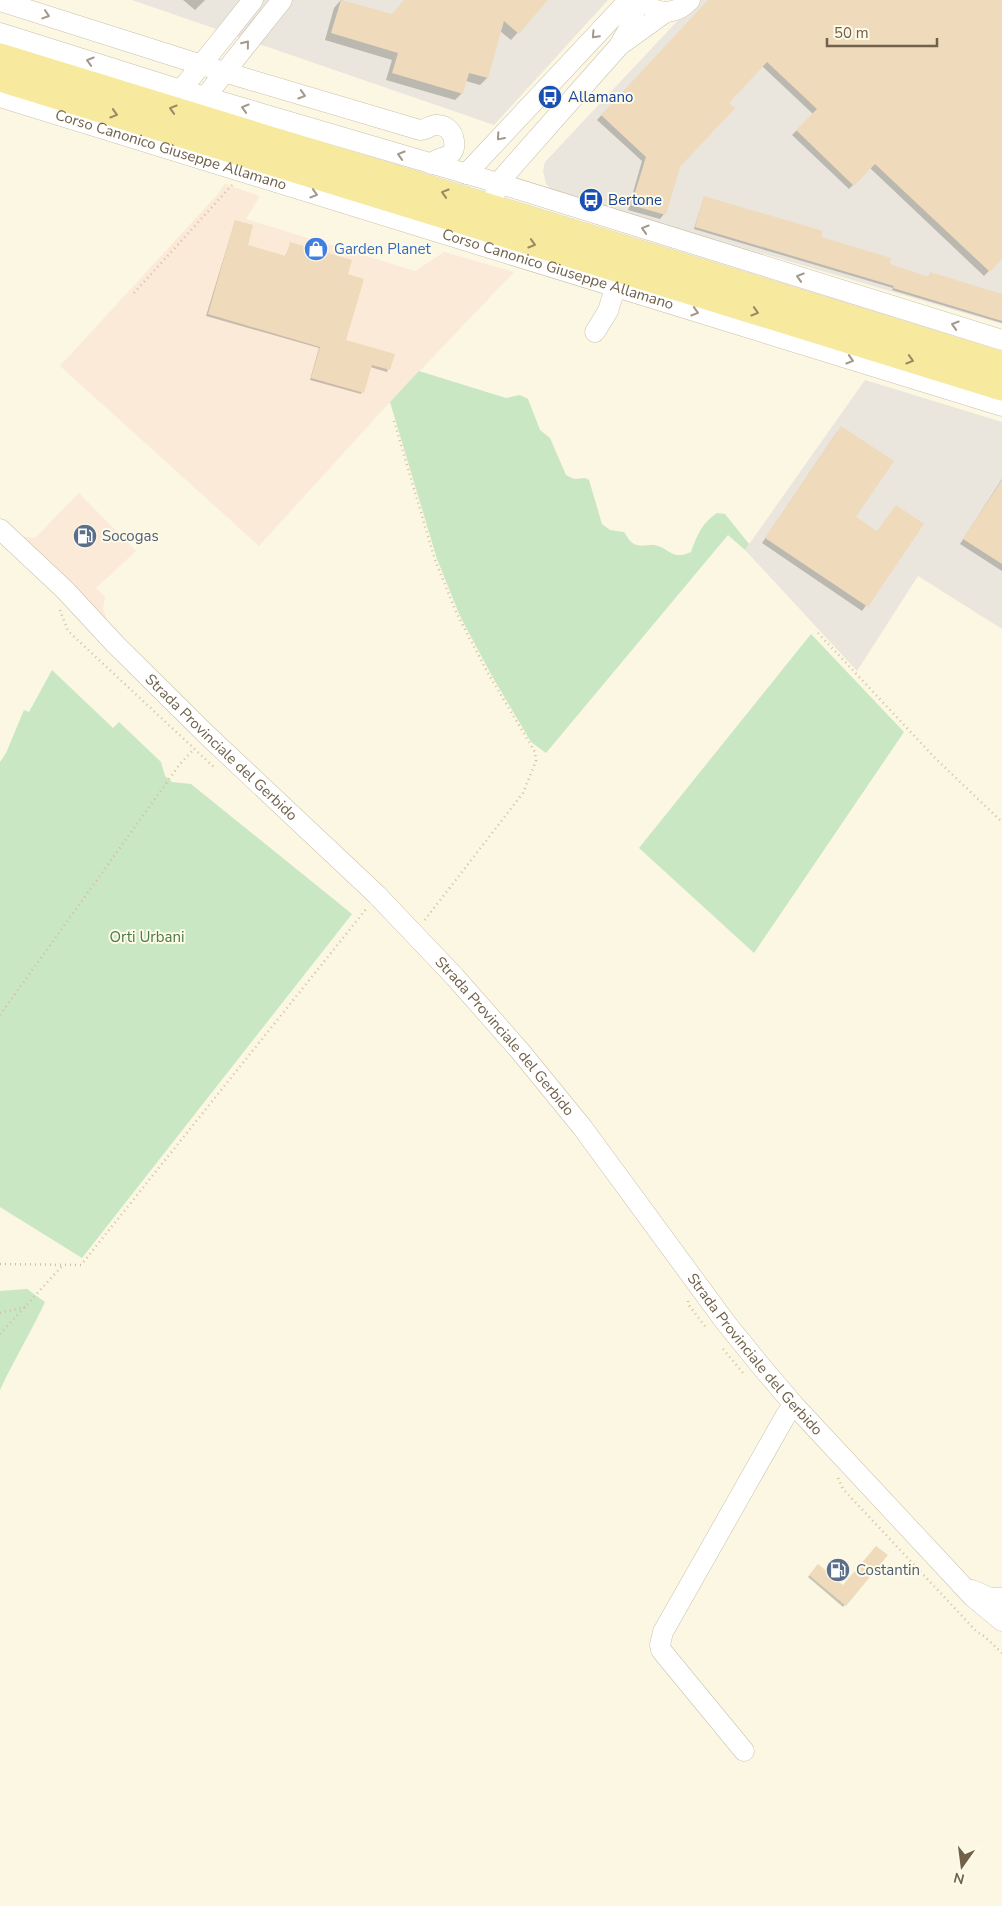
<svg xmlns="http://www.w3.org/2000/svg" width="1002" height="1906" font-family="'Nunito Sans',sans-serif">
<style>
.commercial{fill:#fbead7}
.industrial{fill:#eae6dd}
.green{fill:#c9e7c2}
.shadow{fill:#0003}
.building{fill:#efdbbb}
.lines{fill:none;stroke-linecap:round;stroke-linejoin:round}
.minor-casing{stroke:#cbc0aa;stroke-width:21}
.major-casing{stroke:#e0dcd7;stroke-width:26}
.path{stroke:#d3bf9f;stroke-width:2.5;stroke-dasharray:1 4;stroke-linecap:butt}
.minor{stroke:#fff;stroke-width:20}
.major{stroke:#f7e99e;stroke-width:25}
.oneway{stroke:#a39889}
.oneway2{stroke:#998a63}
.labels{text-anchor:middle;stroke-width:4;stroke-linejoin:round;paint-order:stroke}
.transit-label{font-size:15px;fill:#164399;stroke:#fefae8;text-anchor:start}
.street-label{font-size:15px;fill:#71614a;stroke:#fefae8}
.shop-label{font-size:15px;fill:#366cbe;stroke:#fefae8;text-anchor:start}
.service-label{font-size:15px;fill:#4e5e75;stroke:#fefae8;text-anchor:start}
.park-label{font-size:15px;fill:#497c45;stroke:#fefae8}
</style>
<rect width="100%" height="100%" fill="#fbf7e2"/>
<path class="commercial" d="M225,184L260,196L246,219L415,271L444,252L514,272L390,402L259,546L60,366L217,195Z
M79,493L136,551L96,588L105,597L103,609L110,628L19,536L35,538Z"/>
<path class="industrial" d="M132,0H608L494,125Z
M697,0H1002V324L554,192L546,184L543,171L545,162Z
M865,380L1002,422V629L918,576L857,671L745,550Z"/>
<path class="green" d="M419,371L506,398L520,395L528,399L540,430L550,438L566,475L574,479L585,478L589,480L602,524L610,530L624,532C627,536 629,541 634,544C640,547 647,545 654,545C671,548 670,561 691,552C697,535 702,523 717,513L725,514L749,544L745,550L728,535L546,753L531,742L492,676L460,616L437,559L390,402Z
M811,634L904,732L754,953L639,848Z
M52,670L113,728L119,722L161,762L165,776L172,782L191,784L352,914L82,1258L0,1207V762L6,753L24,710L29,712Z
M27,1289L45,1302C31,1332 14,1360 0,1390V1291Z"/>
<path class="shadow" d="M183,0H205L195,10Z
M341,0L392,16L405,0H547L511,40L500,31L487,78L480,85L466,81L462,93L455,100L386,80L392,60L325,40L334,8Z
M710,0H1002V257L984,276L870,168L849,189L792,135L813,114L762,66L728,103L679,166L664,214L660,219L628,210L642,161L597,120Z
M704,197L820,237L888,265L928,278L930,274L1002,295V323L892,290L893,288L694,229Z
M235,221L246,246L285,257L291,243L346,275L345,341L393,355L387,372L370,367L361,394L310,380L319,348L206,316Z
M837,432L854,517L877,532L896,506L923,524L862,611L762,543Z
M1002,479V571L960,544Z
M86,527L95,537L83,548L74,538Z
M886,1555L843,1607L808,1577L818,1566L843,1587Z"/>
<path class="building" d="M341,0L392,14L404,0H548L519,34L504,21L488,78L469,73L463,94L392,73L398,53L331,33Z
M708,0H1002V259L990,272L875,164L854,186L796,130L817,109L767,62L729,103L735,108L680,167L666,215L631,205L646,157L601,115Z
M704,196L823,231L821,237L891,258L890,264L929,277L930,272L1002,294V321L893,288L894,286L695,227Z
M235,220L253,225L248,245L286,256L290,242L352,260L348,274L364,279L346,340L395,354L390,370L372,365L364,393L311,378L320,347L208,314Z
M841,426L894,461L856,517L877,531L896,505L924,524L868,607L765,538Z
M1002,480V564L963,539Z
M86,526L97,537L85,547L75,536Z
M876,1546L888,1555L846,1606L809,1575L818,1564L843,1585Z"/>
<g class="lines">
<g class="minor-casing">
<g id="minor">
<path d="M0,1L224,72L420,130C426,130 429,126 435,125C445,124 453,131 454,141C455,146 454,152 449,155C443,159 437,157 432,164"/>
<path d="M653,9C667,15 680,11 690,0"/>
<path d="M0,33L181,90L498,183L1002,340"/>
<path d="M623,43L666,12"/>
<path d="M181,90L253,0"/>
<path id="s1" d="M0,97L1002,406"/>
<path d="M205,97L282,0"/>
<path d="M466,174L629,0"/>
<path d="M495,194L498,183L619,46L629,28L639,0"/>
<path d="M595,332L608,311L615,288"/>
<path id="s2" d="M0,529L65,590L115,644L208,736L377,895L455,977L520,1051L582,1127L726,1323L760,1365L794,1405L973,1597L1002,1621"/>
<path d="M972,1590L990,1598H1002"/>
<path d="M744,1751L661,1650L660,1645L663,1632L786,1415L794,1405"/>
</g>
</g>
<g class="major-casing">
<path id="major" d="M0,56L1002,364
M0,79L1002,388"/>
</g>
<path class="path" d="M134,293L232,185
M394,421L435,560L457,614L489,675L535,752L536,761L523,793L424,921
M60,610L68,631L216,769
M818,633L935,758L1002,822
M0,1015L180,764L194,749
M0,1264L81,1265L367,908
M688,1301V1304L707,1329
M0,1313L25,1307
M0,1334L63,1265
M723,1349L743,1373
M838,1478L843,1489L977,1632L984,1636L1002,1653"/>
<use href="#minor" class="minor"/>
<use href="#major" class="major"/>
</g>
<defs><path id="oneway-chevron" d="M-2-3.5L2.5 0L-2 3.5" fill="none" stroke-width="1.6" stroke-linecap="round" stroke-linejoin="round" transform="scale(1.25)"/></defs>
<g class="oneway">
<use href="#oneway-chevron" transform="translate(46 15) rotate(18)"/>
<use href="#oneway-chevron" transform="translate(595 35) rotate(133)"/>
<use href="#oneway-chevron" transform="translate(246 44) rotate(-51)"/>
<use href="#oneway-chevron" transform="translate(90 61) rotate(-163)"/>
<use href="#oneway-chevron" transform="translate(302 95) rotate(17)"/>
<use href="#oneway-chevron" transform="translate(245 108) rotate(-163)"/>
<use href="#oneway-chevron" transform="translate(500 137) rotate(131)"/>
<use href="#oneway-chevron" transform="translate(401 155) rotate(-163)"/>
<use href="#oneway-chevron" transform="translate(314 194) rotate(17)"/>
<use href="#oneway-chevron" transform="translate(645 229) rotate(-163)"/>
<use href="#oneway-chevron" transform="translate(800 277) rotate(-163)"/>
<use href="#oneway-chevron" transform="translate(695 312) rotate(17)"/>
<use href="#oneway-chevron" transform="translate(955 325) rotate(-163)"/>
<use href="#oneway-chevron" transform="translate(850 360) rotate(17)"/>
</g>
<g class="oneway2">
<use href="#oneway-chevron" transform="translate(173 109) rotate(-163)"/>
<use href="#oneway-chevron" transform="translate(114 114) rotate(17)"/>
<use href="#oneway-chevron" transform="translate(445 193) rotate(-163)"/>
<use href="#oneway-chevron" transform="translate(532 244) rotate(17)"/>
<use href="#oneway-chevron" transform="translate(755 312) rotate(17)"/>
<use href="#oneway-chevron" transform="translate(910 360) rotate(17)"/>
</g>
<defs>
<g id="bus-disc" transform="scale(1.25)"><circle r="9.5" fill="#1a4fb4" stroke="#fefae8"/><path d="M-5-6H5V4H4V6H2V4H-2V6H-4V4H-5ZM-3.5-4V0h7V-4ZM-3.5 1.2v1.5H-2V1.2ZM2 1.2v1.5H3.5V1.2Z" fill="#fff"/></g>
<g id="shop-disc" transform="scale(1.25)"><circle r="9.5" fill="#3f7fe0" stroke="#fefae8"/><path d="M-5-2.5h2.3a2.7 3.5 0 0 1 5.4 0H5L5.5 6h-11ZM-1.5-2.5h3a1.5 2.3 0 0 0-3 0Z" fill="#fff"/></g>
<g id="fuel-disc" transform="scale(1.25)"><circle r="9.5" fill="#5c6f8a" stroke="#fefae8"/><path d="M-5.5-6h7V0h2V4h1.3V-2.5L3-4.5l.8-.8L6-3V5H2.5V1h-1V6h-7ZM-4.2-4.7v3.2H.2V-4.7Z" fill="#fff"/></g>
</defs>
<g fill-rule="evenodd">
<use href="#bus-disc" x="550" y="97"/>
<use href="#bus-disc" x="591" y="200"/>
<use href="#shop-disc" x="316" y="249"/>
<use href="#fuel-disc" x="85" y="536"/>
<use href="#fuel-disc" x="838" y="1570"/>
</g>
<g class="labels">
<g class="transit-label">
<text x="568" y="102">Allamano</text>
<text x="608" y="205">Bertone</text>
</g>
<g class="street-label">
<text dy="5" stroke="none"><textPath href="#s1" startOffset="179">Corso Canonico Giuseppe Allamano</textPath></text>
<text dy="5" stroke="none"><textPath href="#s1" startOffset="584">Corso Canonico Giuseppe Allamano</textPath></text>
<text dy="5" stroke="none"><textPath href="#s2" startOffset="311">Strada Provinciale del Gerbido</textPath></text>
<text dy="5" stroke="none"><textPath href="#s2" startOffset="716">Strada Provinciale del Gerbido</textPath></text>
<text dy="5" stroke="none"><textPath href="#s2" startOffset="1121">Strada Provinciale del Gerbido</textPath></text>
</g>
<g class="shop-label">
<text x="334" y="254">Garden Planet</text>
</g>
<g class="service-label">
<text x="102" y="541">Socogas</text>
<text x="856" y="1575">Costantin</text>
</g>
<g class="park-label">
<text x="147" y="942">Orti Urbani</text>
</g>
</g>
<g transform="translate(962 1866) rotate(194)" stroke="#fefae8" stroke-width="4" paint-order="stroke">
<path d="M0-4L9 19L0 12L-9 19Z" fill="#71614a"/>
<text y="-8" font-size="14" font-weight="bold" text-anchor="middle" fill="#71614a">N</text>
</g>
<path d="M827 38v8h110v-8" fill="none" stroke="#71614a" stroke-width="2.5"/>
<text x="834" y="38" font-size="15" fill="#71614a" stroke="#fefae8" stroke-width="4" paint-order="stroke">50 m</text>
</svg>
